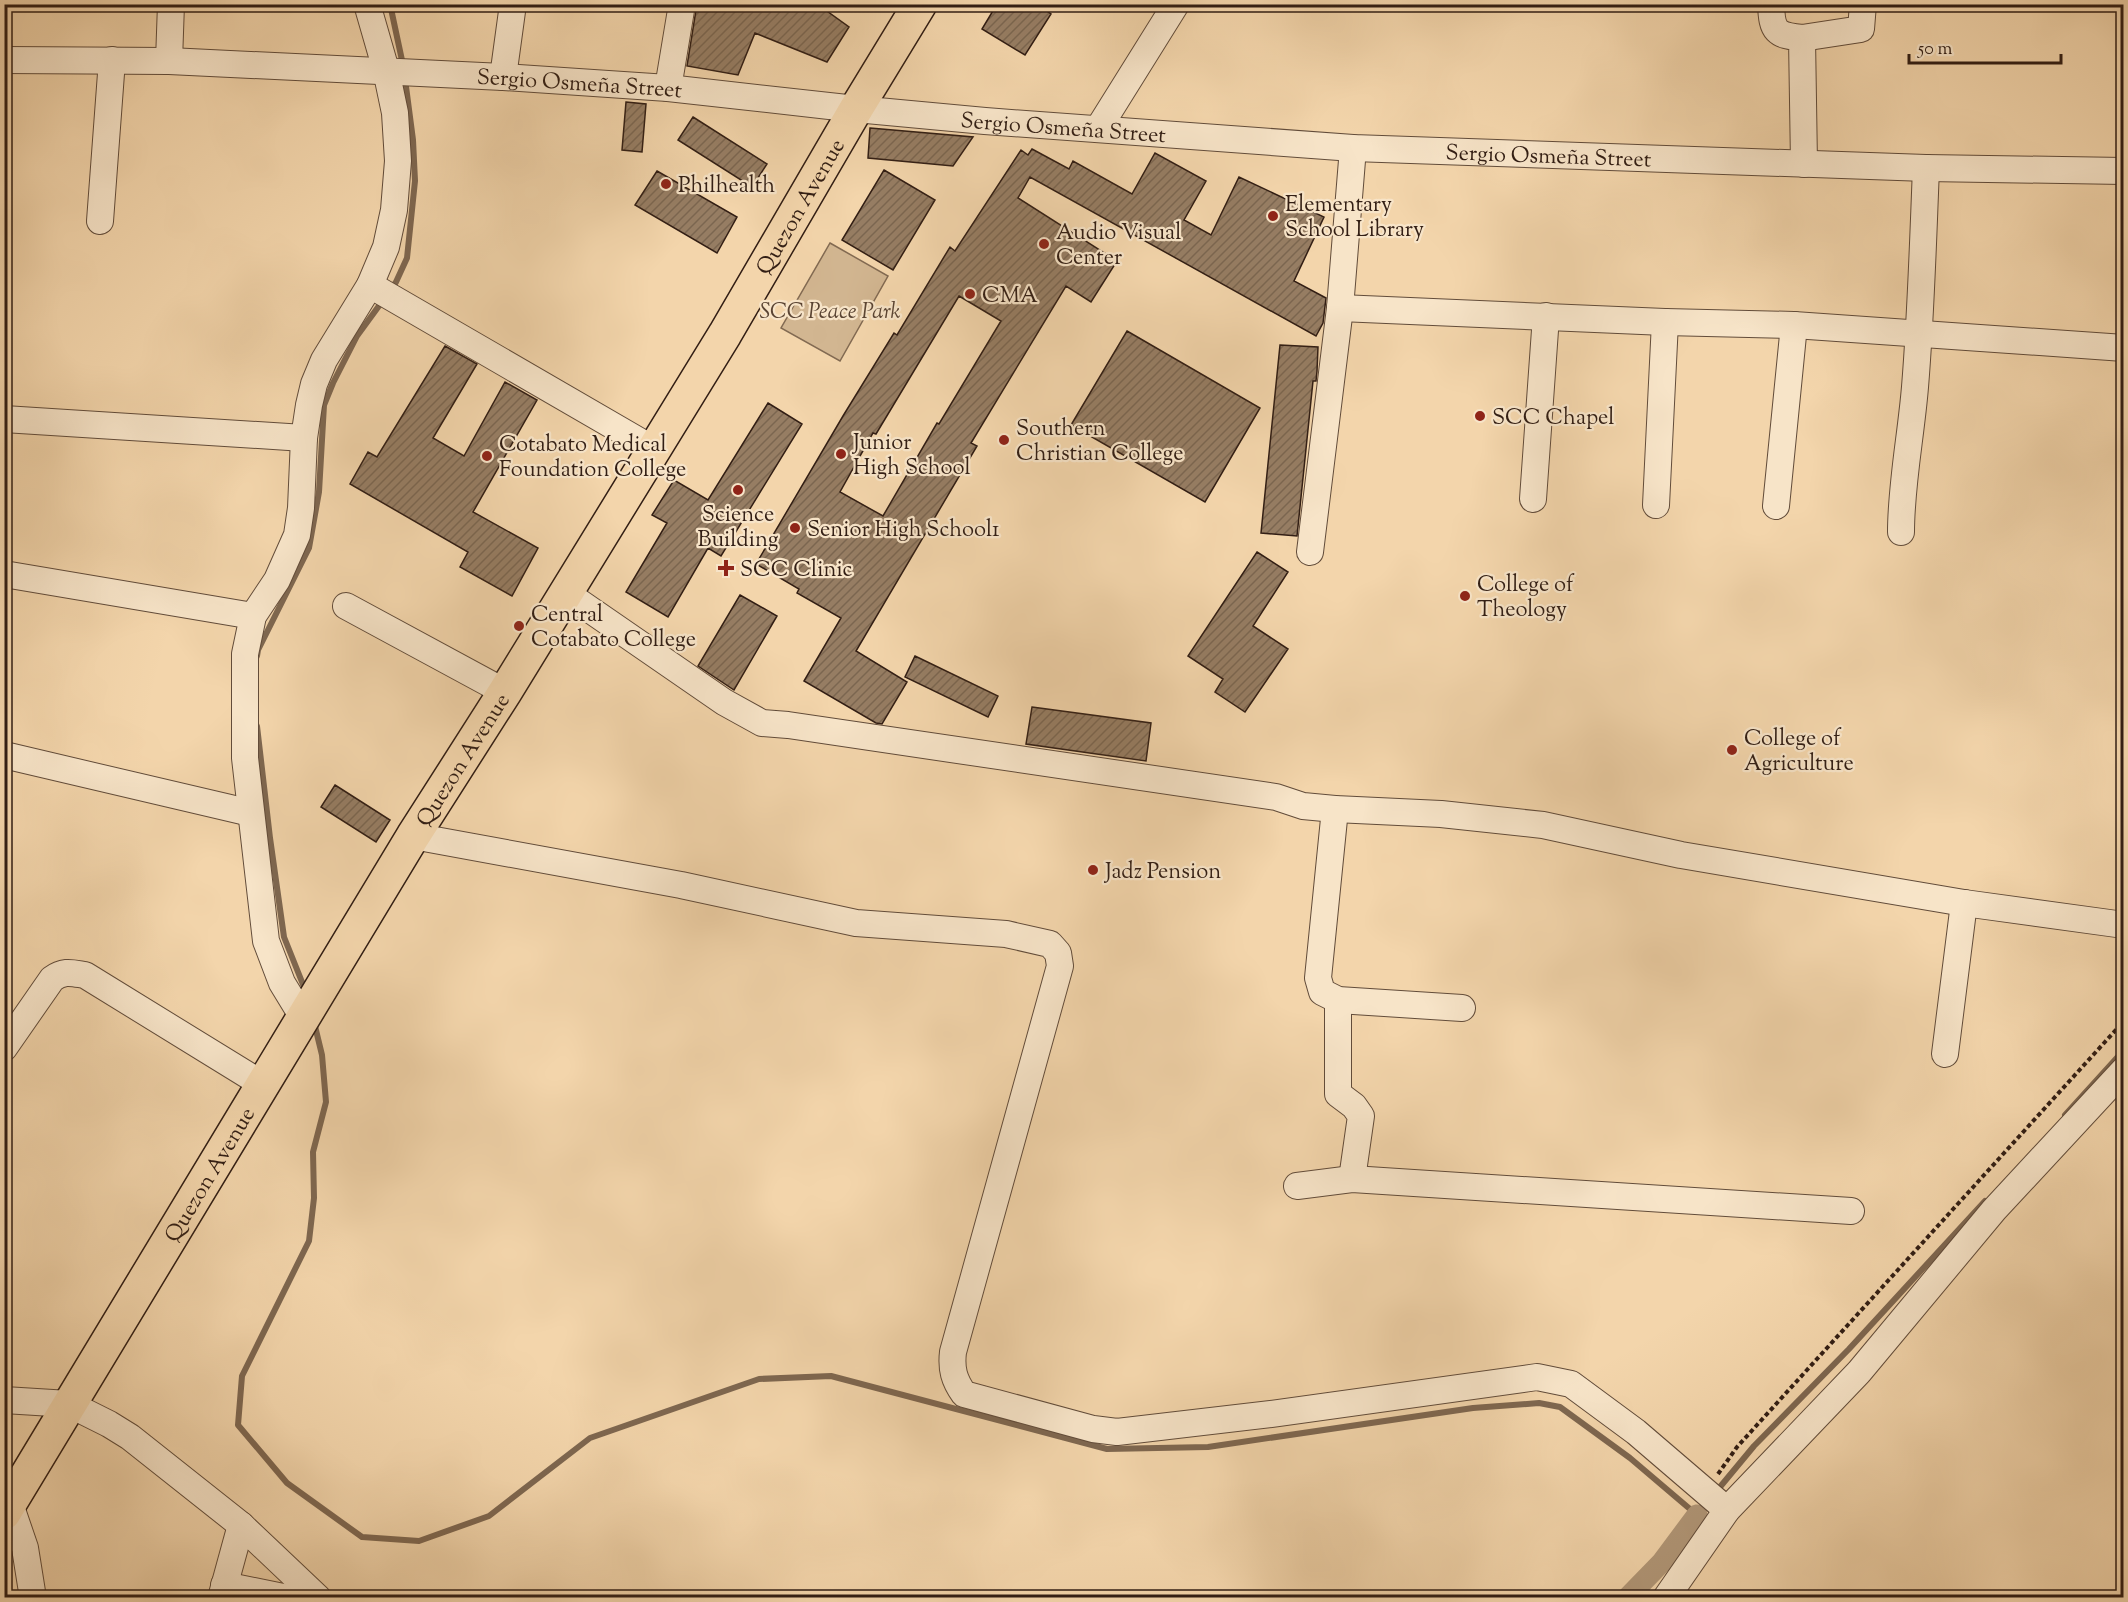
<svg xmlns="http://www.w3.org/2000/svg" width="2128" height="1602" font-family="'Sorts Mill Goudy',serif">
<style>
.garden{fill:#d2b691;stroke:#826a52;stroke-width:1.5}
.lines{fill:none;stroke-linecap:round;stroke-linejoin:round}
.stream{stroke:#7e6750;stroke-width:6}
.canal{stroke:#b19778;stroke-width:21}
.building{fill:url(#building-hatch);stroke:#321e14;stroke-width:1.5;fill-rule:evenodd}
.minor-casing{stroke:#624c3a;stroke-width:28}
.major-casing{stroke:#321e14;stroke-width:36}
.path{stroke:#321e14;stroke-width:4;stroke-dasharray:4.5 3;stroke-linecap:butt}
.minor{stroke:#f7e4c8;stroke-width:26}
.major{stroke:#f3d5ab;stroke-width:33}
.poi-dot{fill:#8f2418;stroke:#f7e4c8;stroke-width:2}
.labels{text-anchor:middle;stroke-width:4.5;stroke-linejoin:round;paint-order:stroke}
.street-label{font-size:22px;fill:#321e14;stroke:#f7e4c8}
.poi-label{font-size:22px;fill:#321e14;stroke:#f7e4c8;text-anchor:start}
.park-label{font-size:22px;font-style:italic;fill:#5a4433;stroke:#f7e4c8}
</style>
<defs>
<pattern id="building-hatch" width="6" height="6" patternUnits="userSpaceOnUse" patternTransform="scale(1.5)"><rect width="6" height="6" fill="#967d63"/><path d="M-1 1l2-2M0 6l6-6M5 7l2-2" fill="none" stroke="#7b6650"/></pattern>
</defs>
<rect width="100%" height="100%" fill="#f3d5ab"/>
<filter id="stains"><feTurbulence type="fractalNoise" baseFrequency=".00333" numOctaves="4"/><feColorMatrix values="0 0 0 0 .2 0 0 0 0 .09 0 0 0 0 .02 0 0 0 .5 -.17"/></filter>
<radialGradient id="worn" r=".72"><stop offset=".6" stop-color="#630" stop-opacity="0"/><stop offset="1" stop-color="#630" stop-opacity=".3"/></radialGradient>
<path class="garden" d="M830,243L888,276L840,361L781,328Z"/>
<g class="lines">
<path class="stream" d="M390,4L403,65
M390,291L396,282L407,258L415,181L413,140L405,79
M257,656L258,650L309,548L319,492L324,405L333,383L357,336L384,299
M257,726L270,838L284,937L306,992
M314,1022L322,1055L326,1102L313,1152L314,1198L309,1241L242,1376L238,1425L287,1483L362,1537L419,1541L489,1516L590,1438L759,1379L831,1376L1107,1449L1208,1447L1473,1408L1539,1403L1560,1407L1630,1458L1697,1515L1709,1501
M2065,1115L2124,1050
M1715,1493L1754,1446L1849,1349L1985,1201"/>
<path class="canal" d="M1627,1598L1662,1562L1697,1515"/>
</g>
<path class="building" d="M697,4H817L849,27L827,62L755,33L738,75L687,66Z
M997,4H1037L1051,14L1025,55L982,29Z
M626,102L646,104L642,152L622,150Z
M693,117L767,164L752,187L678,140Z
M870,128L973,137L953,166L868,158Z
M1032,149L1069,169L1073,161L1132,194L1155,153L1206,181L1184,220L1211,235L1239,177L1324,217L1294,281L1326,298L1323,323L1316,336L1030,177L1018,198L1117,261L1091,302L1066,286L971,443L977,446L856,651L907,682L882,724L876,723L804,681L841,618L797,593L799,589L756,564L843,416L894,333L897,335L950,247L955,251L1021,150L1028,155ZM959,296L1001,321L939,424L937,423L883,516L840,492L873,433L876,434Z
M884,170L935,200L893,270L842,240Z
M657,171L737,217L717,253L635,205Z
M1127,331L1260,408L1205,502L1071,425Z
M1280,345L1318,347L1317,371L1316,381H1313L1297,536L1261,533Z
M445,346L477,364L433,438L464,456L505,382L537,400L473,512L538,548L512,596L460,567L468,552L350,484L368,452L377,457Z
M768,403L802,424L721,556L708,548L668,617L626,592L667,523L652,515L674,480L708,500Z
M1257,552L1288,572L1253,626L1288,649L1245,712L1215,692L1223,679L1188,656Z
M740,595L777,616L734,690L698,666Z
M915,656L998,696L988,717L905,677Z
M1032,707L1151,723L1146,761L1026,744Z
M335,785L390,820L376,842L321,807Z"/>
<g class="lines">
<g class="minor-casing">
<g id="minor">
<path d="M1771,4C1772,32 1776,35 1802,38L1804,164"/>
<path d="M1802,38L1861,29L1863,4"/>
<path id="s1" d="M4,60L169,61L503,77L668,88L856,109L985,121L1353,148L1926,168L2124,171"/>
<path d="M169,61L171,4"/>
<path d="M503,77L513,4"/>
<path d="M668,88L682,4"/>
<path d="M1098,129L1176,4"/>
<path d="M100,221L112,60"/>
<path d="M370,285L653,449"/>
<path d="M1340,308L1665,322L1794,325L2124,348"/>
<path d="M4,419L304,438"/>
<path d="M1533,499L1546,316"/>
<path d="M1656,505L1665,322"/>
<path d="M1776,506L1794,325"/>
<path d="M1901,532C1901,484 1911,436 1915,387C1921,314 1923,241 1926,168"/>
<path d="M1310,552L1340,308L1353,148"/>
<path d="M4,574L253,616"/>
<path d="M566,593L724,702L762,723L788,725L1276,797L1303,806L1335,809L1441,814L1543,825L1681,855L1964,903L2124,925"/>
<path d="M346,606L505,692"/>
<path d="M4,755L251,813"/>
<path d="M1335,809L1318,978L1322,992L1338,1000L1462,1008"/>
<path d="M413,836L681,885L856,923L1006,934L1050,944L1058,953L1060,966L953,1352C951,1369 954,1380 964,1394L1093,1429L1117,1432L1271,1414L1537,1377L1571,1384L1636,1432L1727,1510"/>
<path d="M1338,1000V1094L1354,1106L1361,1116L1352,1179"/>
<path d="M304,1019L282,983L266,941L245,758V654L253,616L277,580L297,535L301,508L304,438L309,405L314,384L324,360L370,285L386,247L394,210L398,161L395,113L386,70L367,4"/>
<path d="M4,1048L52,979C64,970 72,973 85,975L262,1084"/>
<path d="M1945,1054L1964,903"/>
<path d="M1297,1186L1352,1179L1851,1211"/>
<path d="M4,1400L69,1404L109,1424L130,1437L241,1525L318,1598"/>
<path d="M10,1504L25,1548L33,1598"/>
<path d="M224,1585L288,1598"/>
<path d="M221,1598L241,1525"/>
<path d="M1666,1598L1727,1510L1859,1372L1994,1210L2124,1070"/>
</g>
</g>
<g class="major-casing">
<g id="major">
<path id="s2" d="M4,1513L413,836L505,692L725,334L856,109L920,4"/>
</g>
</g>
<path class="path" d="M1718,1474L1737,1447L2124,1021"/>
<use href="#minor" class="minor"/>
<use href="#major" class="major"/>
</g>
<g class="poi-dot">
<circle cx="666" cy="184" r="6"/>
<circle cx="1273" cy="216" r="6"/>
<circle cx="1044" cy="244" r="6"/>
<circle cx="970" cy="294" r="6"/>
<circle cx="1480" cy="416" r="6"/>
<circle cx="1004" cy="440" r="6"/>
<circle cx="841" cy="454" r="6"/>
<circle cx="487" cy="456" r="6"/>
<circle cx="738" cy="490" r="6"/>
<circle cx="795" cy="528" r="6"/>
<path d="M723 559h6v6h6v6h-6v6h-6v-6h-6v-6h6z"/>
<circle cx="1465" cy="596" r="6"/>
<circle cx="519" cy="626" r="6"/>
<circle cx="1732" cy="750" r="6"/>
<circle cx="1093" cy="870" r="6"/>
</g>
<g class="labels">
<g class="street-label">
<text dy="8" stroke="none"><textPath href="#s1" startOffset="576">Sergio Osmeña Street</textPath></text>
<text dy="8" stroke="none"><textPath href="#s1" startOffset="1062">Sergio Osmeña Street</textPath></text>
<text dy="8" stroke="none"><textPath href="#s1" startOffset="1548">Sergio Osmeña Street</textPath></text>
<text dy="8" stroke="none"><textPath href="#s2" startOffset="1530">Quezon Avenue</textPath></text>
<text dy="8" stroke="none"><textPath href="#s2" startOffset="882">Quezon Avenue</textPath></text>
<text dy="8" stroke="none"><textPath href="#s2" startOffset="396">Quezon Avenue</textPath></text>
</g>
<g class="poi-label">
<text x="678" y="192">Philhealth</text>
<text x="1285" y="211">Elementary<tspan x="1285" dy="25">School Library</tspan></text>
<text x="1056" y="239">Audio Visual<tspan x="1056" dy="25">Center</tspan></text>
<text x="982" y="302">CMA</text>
<text x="1492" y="424">SCC Chapel</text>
<text x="1016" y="435">Southern<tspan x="1016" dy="25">Christian College</tspan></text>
<text x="853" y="449">Junior<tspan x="853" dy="25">High School</tspan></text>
<text x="499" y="451">Cotabato Medical<tspan x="499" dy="25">Foundation College</tspan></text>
<text x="738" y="521" text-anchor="middle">Science<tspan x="738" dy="25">Building</tspan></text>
<text x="807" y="536">Senior High School1</text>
<text x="740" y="576">SCC Clinic</text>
<text x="1477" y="591">College of<tspan x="1477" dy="25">Theology</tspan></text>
<text x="531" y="621">Central<tspan x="531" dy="25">Cotabato College</tspan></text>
<text x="1744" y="745">College of<tspan x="1744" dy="25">Agriculture</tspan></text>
<text x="1105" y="878">Jadz Pension</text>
</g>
<g class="park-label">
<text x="830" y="318">SCC Peace Park</text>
</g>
</g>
<rect width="2128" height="1602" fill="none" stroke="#f3d5ab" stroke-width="24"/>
<rect x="6" y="6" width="2116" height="1590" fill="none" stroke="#321e14" stroke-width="3"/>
<rect x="12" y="12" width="2104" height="1578" fill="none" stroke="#321e14" stroke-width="1.5"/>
<path d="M1909 54v9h152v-9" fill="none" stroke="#321e14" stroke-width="3"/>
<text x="1918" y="54" font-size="18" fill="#321e14" stroke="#f7e4c8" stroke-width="4.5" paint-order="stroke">50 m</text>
<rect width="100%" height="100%" filter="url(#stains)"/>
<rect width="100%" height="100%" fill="url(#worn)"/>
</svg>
